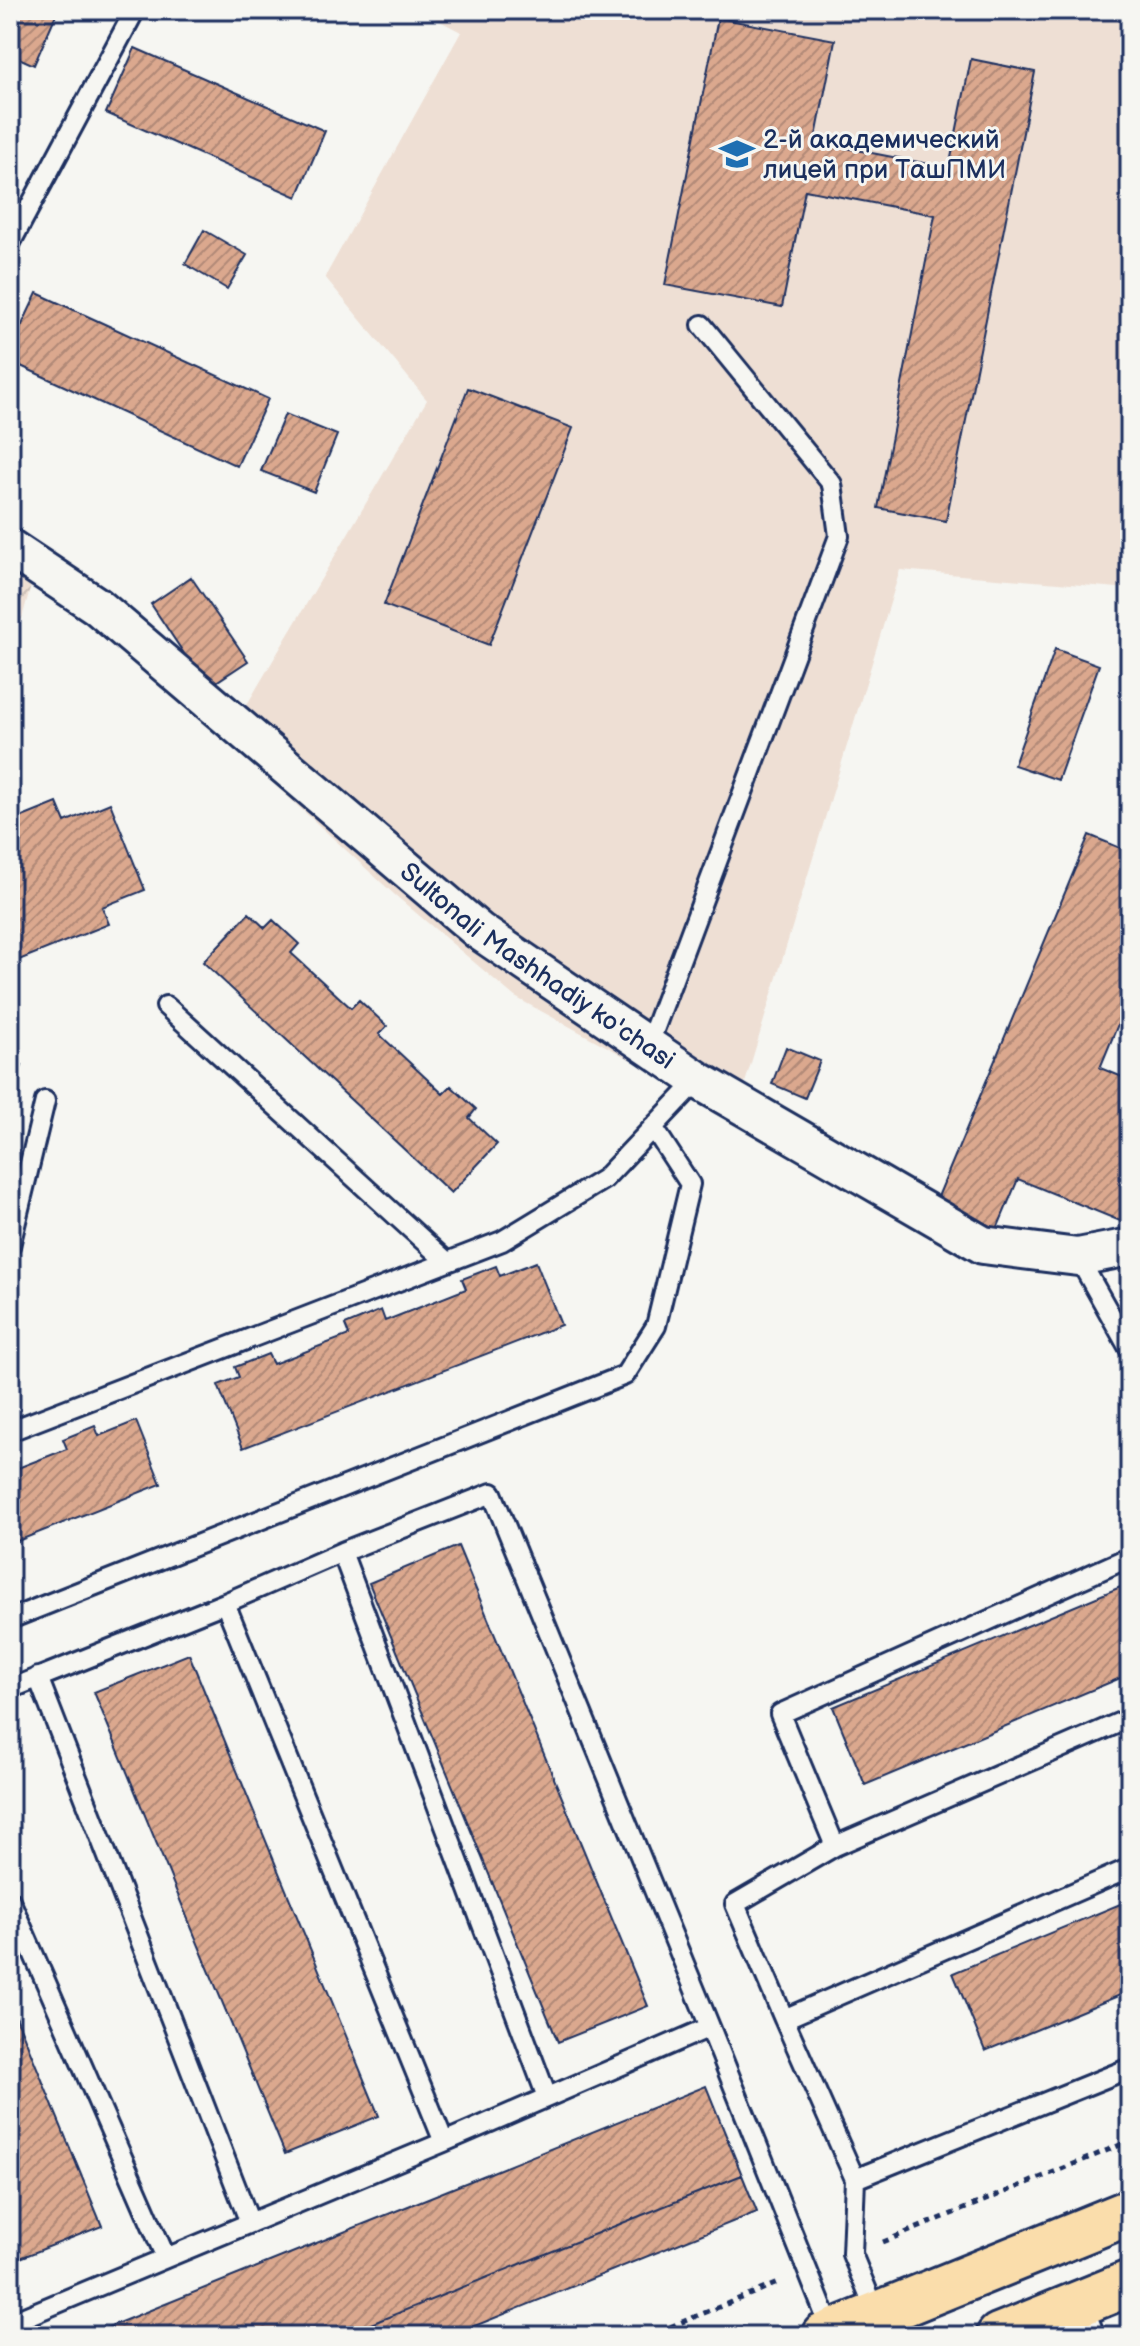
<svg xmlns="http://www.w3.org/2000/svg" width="1140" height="2346" font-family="'Balsamiq Sans',sans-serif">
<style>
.built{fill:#eedfd4}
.industrial{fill:url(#industrial-furrows)}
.building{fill:url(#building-hatch);stroke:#1b2f5e;stroke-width:2}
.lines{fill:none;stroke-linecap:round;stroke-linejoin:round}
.lane-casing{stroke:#1b2f5e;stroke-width:24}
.street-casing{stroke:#1b2f5e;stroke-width:42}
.primary-casing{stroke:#1b2f5e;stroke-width:50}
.path{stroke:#1b2f5e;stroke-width:5;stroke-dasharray:6 6;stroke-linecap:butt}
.lane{stroke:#f6f6f2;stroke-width:18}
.street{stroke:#f6f6f2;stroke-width:36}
.primary{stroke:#faddab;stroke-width:44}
.labels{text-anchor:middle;stroke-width:6;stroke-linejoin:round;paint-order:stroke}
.poi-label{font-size:26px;fill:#1b2f5e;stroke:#f6f6f2;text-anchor:start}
.street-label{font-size:26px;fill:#1b2f5e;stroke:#f6f6f2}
</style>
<defs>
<pattern id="industrial-furrows" width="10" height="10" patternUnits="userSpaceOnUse" patternTransform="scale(2)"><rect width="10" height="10" fill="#eedfd4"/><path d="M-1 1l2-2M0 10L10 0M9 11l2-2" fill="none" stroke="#ccc0b8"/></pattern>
<pattern id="building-hatch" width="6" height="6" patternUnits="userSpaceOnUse" patternTransform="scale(2)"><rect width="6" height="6" fill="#dba88e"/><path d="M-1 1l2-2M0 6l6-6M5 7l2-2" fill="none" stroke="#b18977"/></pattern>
</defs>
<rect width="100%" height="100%" fill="#f6f6f2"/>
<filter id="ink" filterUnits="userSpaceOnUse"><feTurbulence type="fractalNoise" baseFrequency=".0125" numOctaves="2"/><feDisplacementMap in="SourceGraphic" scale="16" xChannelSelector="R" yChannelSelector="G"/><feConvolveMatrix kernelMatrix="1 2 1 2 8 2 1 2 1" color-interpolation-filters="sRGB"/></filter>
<g filter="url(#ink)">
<path class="built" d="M419,10H1130V589L900,570L735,1116L515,997L395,895L226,740L427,400L325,277L461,32Z"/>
<path class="industrial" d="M10,575L32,582L10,661Z"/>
<path class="building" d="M10,10H58L34,65L10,54Z
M718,18L835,40L815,142L949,168L971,59L1035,72L946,521L878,508L935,215L805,190L782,307L665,285Z
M135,48L325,131L297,197L106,113Z
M204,230L247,255L227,289L185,264Z
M37,293L268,399L237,466L10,361V350Z
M468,388L573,428L489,645L384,605Z
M285,414L337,435L314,492L261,471Z
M191,577L248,661L207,688L151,604Z
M1055,649L1099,665L1058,780L1014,765Z
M57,803L65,822L110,803L145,890L102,907L109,924L14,962L10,952V822Z
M1089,835L1130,852V995L1100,1068L1130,1080V1225L1018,1179L997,1229L935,1204Z
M249,913L265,928L273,920L299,944L291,953L351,1008L359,1000L387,1026L379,1034L443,1094L451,1086L476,1109L469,1118L497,1144L451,1193L203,962Z
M786,1047L820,1061L805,1098L772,1084Z
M10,1062L22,1065L10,1112Z
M536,1262L561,1325L243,1448L218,1385L239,1377L235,1367L268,1354L273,1364L349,1335L345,1325L381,1310L385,1321L466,1289L462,1279L496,1266L500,1276Z
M136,1421L161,1484L10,1544V1471L67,1449L63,1439L95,1426L99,1436Z
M458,1546L648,2006L558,2042L369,1583Z
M1130,1583V1674L865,1785L833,1707Z
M189,1654L379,2116L285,2154L94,1692Z
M1130,1900V1991L985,2051L953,1973Z
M10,2002L102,2226L10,2262Z
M706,2086L742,2175L341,2336H86Z
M742,2175L757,2212L450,2336H341Z"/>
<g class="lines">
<g class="lane-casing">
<path id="lane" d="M10,244L135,10
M166,1006L447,1262
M648,1046L839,536L832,484L702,325
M10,1246L45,1101
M1078,1257L1130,1350
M10,1431L502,1241L604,1179L698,1080
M342,1552L547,2097
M225,1603L444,2142
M10,1619L625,1375L656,1326L690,1184L653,1127
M38,1677L250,2223
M10,1689L225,1603L342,1552L492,1493L710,2027
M835,1846L1130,1718
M10,1900L166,2258
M784,2019L735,1904L835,1846L780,1714L1130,1557
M855,2179L1130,2068
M1082,2302L1095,2336
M877,2315L852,2254L855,2179L784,2019L1130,1868
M10,2323L444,2142L710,2027L832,2332"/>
</g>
<g class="street-casing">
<g id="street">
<path id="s1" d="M10,548L97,606L479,931L698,1080L983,1245L1078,1257L1130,1247"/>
</g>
</g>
<g class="primary-casing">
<path id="primary" d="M824,2336L1130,2212
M999,2336L1130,2283"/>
</g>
<path class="path" d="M883,2242L1130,2141
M648,2336L780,2282"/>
<use href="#lane" class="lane"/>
<use href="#street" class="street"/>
<use href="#primary" class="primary"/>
</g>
</g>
<defs>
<g id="university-bare" transform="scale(2.76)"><path d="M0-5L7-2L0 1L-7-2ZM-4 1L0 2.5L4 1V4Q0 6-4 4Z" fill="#1f6fb2" stroke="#f6f6f2" stroke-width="2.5" paint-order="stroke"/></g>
</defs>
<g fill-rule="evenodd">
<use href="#university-bare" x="737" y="154"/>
</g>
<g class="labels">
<g class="poi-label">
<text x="763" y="148">2-й академический<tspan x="763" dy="30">лицей при ТашПМИ</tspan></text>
</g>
<g class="street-label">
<text dy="9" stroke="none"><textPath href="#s1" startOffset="674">Sultonali Mashhadiy ko'chasi</textPath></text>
</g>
</g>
<rect width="1140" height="2346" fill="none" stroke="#f6f6f2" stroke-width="40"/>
<rect x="20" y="20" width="1100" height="2306" fill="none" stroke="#1b2f5e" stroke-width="3" filter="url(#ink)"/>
</svg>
